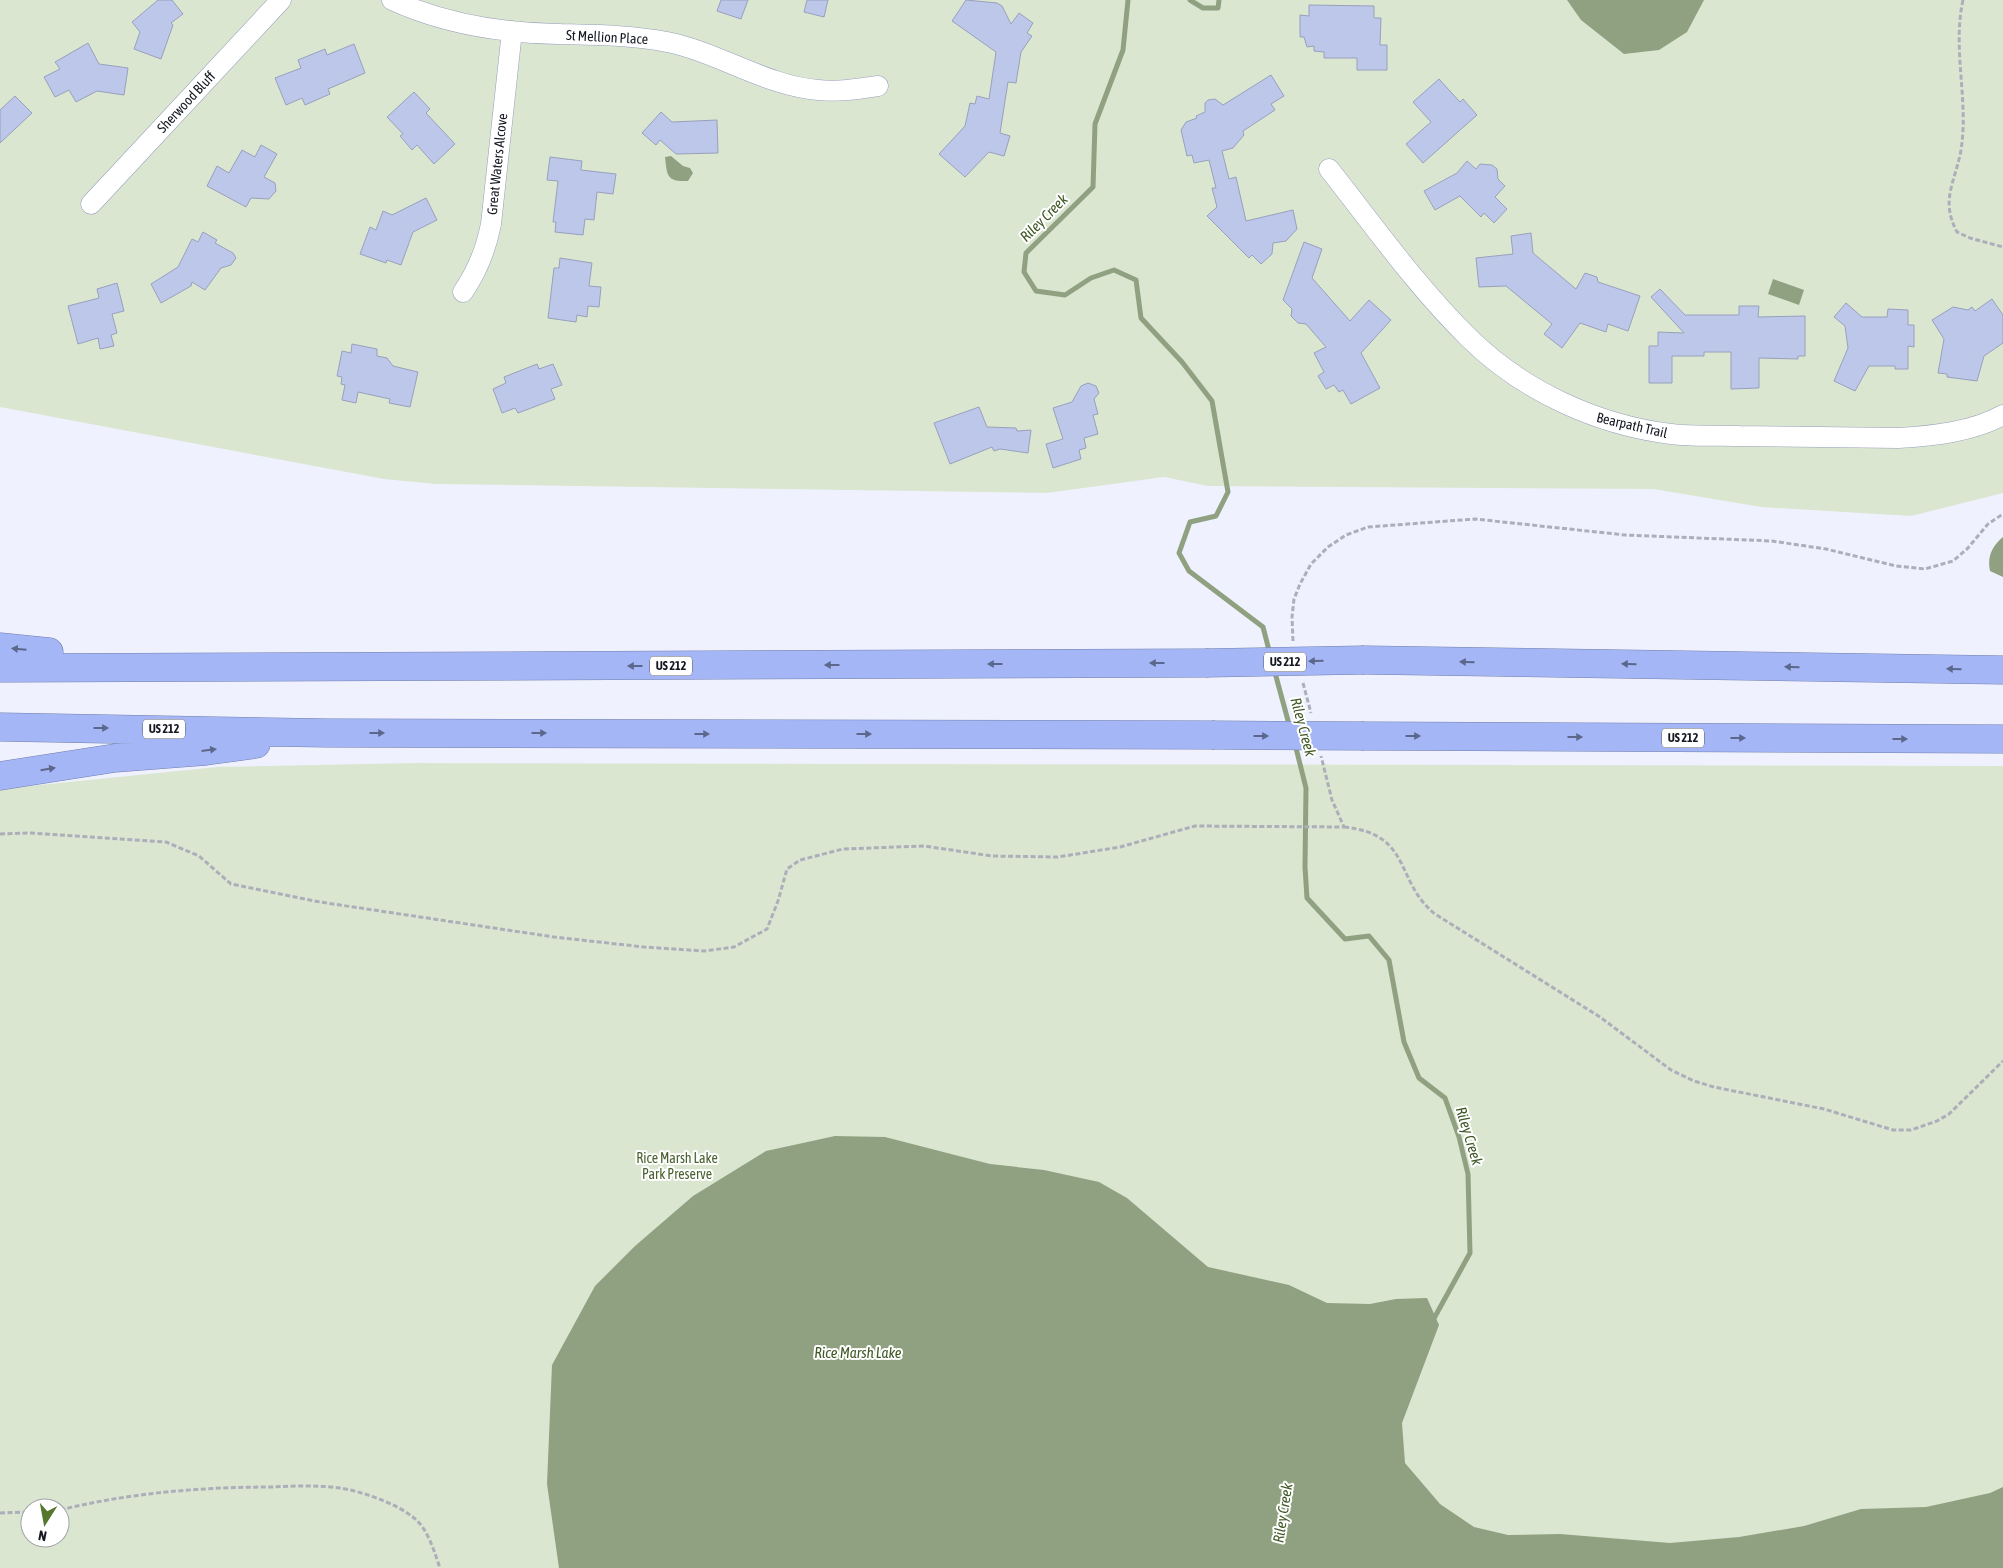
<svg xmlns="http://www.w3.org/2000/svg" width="2003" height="1568" font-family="'Asap Condensed',sans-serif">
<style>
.green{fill:#dbe6d1;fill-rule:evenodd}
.water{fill:#90a181}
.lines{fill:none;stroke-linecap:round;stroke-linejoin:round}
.stream{stroke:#90a181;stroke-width:5}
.building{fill:#bcc7ea;stroke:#98a0bc}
.street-casing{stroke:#979fbb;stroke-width:21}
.highway-casing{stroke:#727fac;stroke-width:29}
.path{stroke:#acafba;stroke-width:3;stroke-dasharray:5 2.5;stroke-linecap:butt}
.street{stroke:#fff;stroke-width:20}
.highway{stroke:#a4b6f6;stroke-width:28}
.highway-bridge-casing{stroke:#727fac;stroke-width:29;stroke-linecap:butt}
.highway-bridge{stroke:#a4b6f6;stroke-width:28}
.oneway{fill:#5c678c}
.labels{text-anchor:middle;stroke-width:4;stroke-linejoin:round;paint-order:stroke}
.shield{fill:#fff;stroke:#5b5d64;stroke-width:1}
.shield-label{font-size:12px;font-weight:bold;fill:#151822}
.street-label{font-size:14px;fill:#151822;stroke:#fff}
.park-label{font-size:14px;fill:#48612f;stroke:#fff}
.water-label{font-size:15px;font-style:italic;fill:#405826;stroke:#fff}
</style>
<rect width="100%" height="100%" fill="#eff2fe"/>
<path class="green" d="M0,0H2003V493L1911,516L1761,507L1653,489L1208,486L1164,477L1047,493L435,484L384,479L0,407Z
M414,763L2003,766V1568H0V789L217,767ZM30,1508H60V1538H30Z"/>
<path class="water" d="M1567,0H1704L1687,32L1659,50L1624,54L1581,20Z
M671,156L683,166L690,168L693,173L688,181C667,182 667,176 665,157Z
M1773,279L1804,290L1799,305L1768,294Z
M2003,537V577L1990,571C1987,557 1992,546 2003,537Z
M835,1136L885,1137L990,1164L1044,1170L1099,1182L1127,1198L1208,1267L1289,1285L1327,1303L1370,1304L1396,1299L1427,1298L1439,1325L1402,1423L1405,1463L1440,1504L1474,1527L1508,1535L1560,1534L1670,1543L1739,1537L1804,1526L1861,1509L1926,1507L1990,1493L2003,1487V1568H559L547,1484L552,1365L595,1286L635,1246L693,1196L766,1151Z"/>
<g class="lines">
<path class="stream" d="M1128,0L1123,50L1095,124L1093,187L1026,253L1024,272L1036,291L1065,295L1091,278L1114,270L1136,280L1141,318L1182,362L1212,401L1228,492L1216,516L1190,522L1179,553L1189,571L1263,627L1270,654
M1190,0L1203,8H1218L1219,0
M1274,669L1290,728
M1295,744L1306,788L1305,867L1307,898L1345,939L1369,936L1389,960L1404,1042L1419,1078L1445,1098L1459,1137L1468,1174L1470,1253L1432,1322"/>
</g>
<path class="building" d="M158,0H172L183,14L171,23L173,25L161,59L134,49L140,32L132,22Z
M721,0H748L741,19L717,11Z
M807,0H828L824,17L804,12Z
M966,0L997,3L1002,6L1011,24L1019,13L1033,23L1027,33L1032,36L1021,52L1016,83L1008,82L1000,133L1010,136L1004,156L989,152L965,177L939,154L965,126L970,103L975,104L977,96L989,99L996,52L952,21Z
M1309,5L1374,6V18H1381L1380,45H1387V70H1357V58H1324V52L1314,51V46L1307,47L1304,37H1300V15L1309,16Z
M88,43L99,64L128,68L124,95L97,91L76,102L69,90L55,97L44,77L60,69L55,62Z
M354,44L365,73L328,89L330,94L305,105L302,98L286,105L275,78L301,68L298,60L325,49L327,55Z
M1271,75L1284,96L1271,104L1275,110L1243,131L1244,135L1233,148L1222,151L1229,179L1236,177L1246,221L1293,210L1297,229L1286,241L1273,243L1272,254L1261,264L1252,255L1249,258L1207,216L1217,207L1212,188H1216L1209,160L1194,163L1192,155L1187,156L1181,130L1186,122L1197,118L1196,116L1205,112V103L1208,100L1215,99L1223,105Z
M1439,79L1460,102L1463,99L1477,115L1423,163L1406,144L1431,122L1413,102Z
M414,92L430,109L426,113L455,144L434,164L417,145L412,150L400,136L403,134L387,117Z
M15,96L32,113L0,143V110Z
M661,112L672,122L717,120L718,153L676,154L660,140L656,145L642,133Z
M261,145L277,154L264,177L275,183L276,191L269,199L251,198L246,207L207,186L217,166L229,173L242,150L255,157Z
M550,157L582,161L581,170L616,174L613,194L597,192L594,220L585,219L583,235L555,232L556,222H553L558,181L547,180Z
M1467,161L1476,169L1480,164L1492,165L1497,169L1498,179L1505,186L1495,197L1507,209L1494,223L1484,213L1481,217L1460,196L1435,210L1424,191L1457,173Z
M426,198L437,220L413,232L401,265L387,260L386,263L360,254L370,227L376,230L383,211L392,215Z
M203,232L217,240L215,243L233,253L236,258L231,265L221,268L205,290L192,282L191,286L161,303L151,284L178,267L192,239L198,242Z
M1531,233L1533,253L1576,289L1585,273L1597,277L1598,282L1640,296L1628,331L1608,324L1606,332L1580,323L1562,348L1544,334L1552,324L1506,286L1479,287L1476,258L1513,254L1511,236Z
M1304,242L1322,249L1312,278L1350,321L1369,300L1391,320L1361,353L1380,388L1351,404L1343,390L1339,392L1334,385L1326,389L1318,376L1324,372L1314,353L1326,347L1306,324L1298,323L1291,316L1292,309L1283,300Z
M560,258L592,263L589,286L601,287L599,307L588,306L587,317L577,315L576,322L548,318L554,268H559Z
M117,283L124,311L112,314L117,333L111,335L114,346L100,349L98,338L78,344L68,306L99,298L97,289Z
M1660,289L1685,315H1739V306H1759L1758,317L1805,316V356H1798V359L1759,358V388L1731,389V352H1704V356H1672V383H1649V346H1658V332L1684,333L1651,297Z
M1992,299L2003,315V343L1984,356L1977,381L1947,377V374L1938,373L1944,339L1932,320L1953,307L1968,310L1972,307L1975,311Z
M1846,303L1862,317H1887L1888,309L1908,310V325H1914V347L1908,346V369H1895V366H1869L1855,391L1834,381L1848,348L1845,326L1834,317Z
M352,344L377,349V356L387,358L393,366L418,372L410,407L389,403L390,399L358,392L356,403L342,400L345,385L341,384L342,377L337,376L342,351L351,353Z
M537,364L539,369L553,364L562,385L551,389L555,399L518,413L515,408L502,413L493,389L506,383L504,377Z
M1088,383L1096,386L1099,393L1094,399L1098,414L1093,415L1098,434L1084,438L1086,448L1079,450L1081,459L1053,468L1046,444L1063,439L1053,408L1072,402L1081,386Z
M979,407L987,427L1016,428L1017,431L1031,430L1028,453L1000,449L994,451L992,447L950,464L934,423Z"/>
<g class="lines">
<g class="street-casing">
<path id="street" d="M392,0C442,23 502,33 558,34C595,35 630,35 667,42C718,52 766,86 818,90C839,92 858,89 878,86
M1329,169C1374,226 1417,287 1469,338C1523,391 1597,425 1671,434C1693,437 1717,435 1739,436C1792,437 1845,437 1898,438C1933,436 1972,432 2003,415
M91,204L281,0
M463,292C478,270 486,250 491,224L512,31"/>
</g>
<g class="highway-casing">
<path id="highway" d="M0,647L49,652
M1364,660L2003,670
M0,668L1206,663
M0,727L328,733L1212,735
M1364,736L2003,739
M0,776L115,758L206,751L256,744"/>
</g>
<path class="path" d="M1963,0C1952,50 1969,100 1961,150C1955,183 1940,200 1957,232L1970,238L2003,247
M1293,641L1292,617L1294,599L1300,584L1311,564L1328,547L1346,535L1368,527L1475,519L1625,535L1772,541L1826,549L1896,566L1925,569L1953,561L1967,549L1988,524L2003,514
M1303,683L1311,713
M1344,827C1413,834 1394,881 1435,914L1600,1017L1671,1070L1694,1081L1714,1087L1824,1109L1893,1130H1911L1937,1121L1949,1114L2003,1061
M0,834L31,833L166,842L199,856L231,884L320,902L554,937L644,947L704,951L734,947L767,929L778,901L787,869L800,860L843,849L924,846L992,856L1058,857L1120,847L1195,826L1344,827L1332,800L1321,756
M60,1510C129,1493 201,1487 272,1487C294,1486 318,1485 340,1488C361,1491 398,1504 414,1518C428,1529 434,1551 440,1568
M0,1513L30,1512"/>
<use href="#street" class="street"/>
<use href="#highway" class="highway"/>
<g class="highway-bridge-casing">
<path id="highway-bridge" d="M1206,663L1364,660
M1212,735L1364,736"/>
</g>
<use href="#highway-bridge" class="highway-bridge"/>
</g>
<defs><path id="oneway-solid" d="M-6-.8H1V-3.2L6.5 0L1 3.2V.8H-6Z" transform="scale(1.25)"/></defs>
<g class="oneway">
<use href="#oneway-solid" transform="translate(19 649) rotate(-175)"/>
<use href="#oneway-solid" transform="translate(1316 661) rotate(179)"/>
<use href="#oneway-solid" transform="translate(1467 662) rotate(-179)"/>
<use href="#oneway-solid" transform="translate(1157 663) rotate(180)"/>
<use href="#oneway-solid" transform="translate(995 664) rotate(180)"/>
<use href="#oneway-solid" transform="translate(1629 664) rotate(-179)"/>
<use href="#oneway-solid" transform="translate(832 665) rotate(180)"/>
<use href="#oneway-solid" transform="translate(635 666) rotate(180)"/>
<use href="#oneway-solid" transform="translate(1792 667) rotate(-179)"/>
<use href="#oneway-solid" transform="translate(1954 669) rotate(-179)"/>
<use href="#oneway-solid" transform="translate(101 728)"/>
<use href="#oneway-solid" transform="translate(377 733)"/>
<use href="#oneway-solid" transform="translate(539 733)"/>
<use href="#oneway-solid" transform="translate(702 734)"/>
<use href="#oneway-solid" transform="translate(864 734)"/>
<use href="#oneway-solid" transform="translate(1261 736)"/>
<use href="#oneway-solid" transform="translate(1413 736)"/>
<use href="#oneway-solid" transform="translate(1575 737)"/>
<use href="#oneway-solid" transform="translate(1738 738)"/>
<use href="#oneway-solid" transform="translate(1900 739)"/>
<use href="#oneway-solid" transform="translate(209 750) rotate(-7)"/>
<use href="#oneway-solid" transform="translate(48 769) rotate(-9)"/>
</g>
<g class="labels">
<g class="shield">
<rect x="1264" y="652.5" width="42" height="19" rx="4"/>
<rect x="650" y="656.5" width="42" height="19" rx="4"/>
<rect x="143" y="719.5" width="42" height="19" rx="4"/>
<rect x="1662" y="728.5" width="42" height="19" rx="4"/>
</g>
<g class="shield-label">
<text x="1285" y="666">US 212</text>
<text x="671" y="670">US 212</text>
<text x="164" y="733">US 212</text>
<text x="1683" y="742">US 212</text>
</g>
<g class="street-label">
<text transform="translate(607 37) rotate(3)" y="5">St Mellion Place</text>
<text transform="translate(186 102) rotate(-47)" y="5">Sherwood Bluff</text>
<text transform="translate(497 164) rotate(-84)" y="5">Great Waters Alcove</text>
<text transform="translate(1632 425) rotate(13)" y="5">Bearpath Trail</text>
</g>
<g class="park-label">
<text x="677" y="1163">Rice Marsh Lake<tspan x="677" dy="16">Park Preserve</tspan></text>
</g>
<g class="water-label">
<text transform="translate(1044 218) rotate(-45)" y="5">Riley Creek</text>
<text transform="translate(1303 727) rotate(75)" y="5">Riley Creek</text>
<text transform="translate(1469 1136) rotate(73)" y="5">Riley Creek</text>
<text x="858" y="1358">Rice Marsh Lake</text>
<text transform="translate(1283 1513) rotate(-81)" y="5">Riley Creek</text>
</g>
</g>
<g transform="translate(45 1523) rotate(191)"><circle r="24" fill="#ffffff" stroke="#a1a3a7"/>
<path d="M0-4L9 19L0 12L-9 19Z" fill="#55772e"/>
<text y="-8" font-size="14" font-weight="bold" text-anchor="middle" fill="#151822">N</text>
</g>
</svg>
